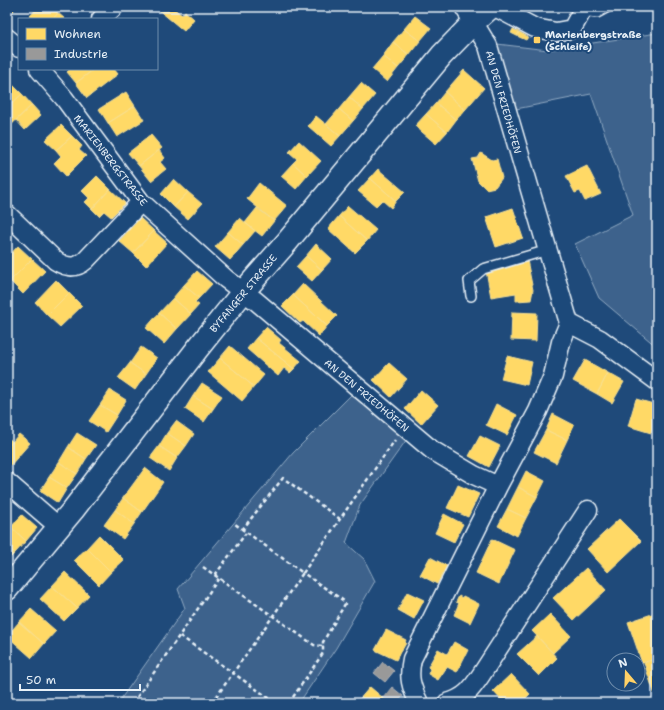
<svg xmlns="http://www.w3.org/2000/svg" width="664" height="710" font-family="'Shantell Sans',sans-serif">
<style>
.green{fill:#3c628c;stroke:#92aac2}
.homes{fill:#ffd966;stroke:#f8e092}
.industry{fill:#999;stroke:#b1b3b6}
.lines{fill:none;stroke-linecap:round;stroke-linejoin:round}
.service-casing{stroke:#e8f1f8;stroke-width:12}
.minor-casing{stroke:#e8f1f8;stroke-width:21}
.tertiary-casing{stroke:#e8f1f8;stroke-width:25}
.path{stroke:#e8f1f8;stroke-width:2.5;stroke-dasharray:4 3;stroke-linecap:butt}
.service{stroke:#1f4a7a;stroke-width:9}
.minor{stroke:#1f4a7a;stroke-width:18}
.tertiary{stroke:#1f4a7a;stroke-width:22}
.poi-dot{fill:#ffd166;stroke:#1f4a7a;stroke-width:1.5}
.labels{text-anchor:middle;stroke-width:4;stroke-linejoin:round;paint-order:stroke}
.poi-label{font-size:10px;font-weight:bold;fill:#e8f1f8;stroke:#1f4a7a;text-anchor:start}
.street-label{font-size:10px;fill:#e8f1f8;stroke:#1f4a7a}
</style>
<rect width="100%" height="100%" fill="#1f4a7a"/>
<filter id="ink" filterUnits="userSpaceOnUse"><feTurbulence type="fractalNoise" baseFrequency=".025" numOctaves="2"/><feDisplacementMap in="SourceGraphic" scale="8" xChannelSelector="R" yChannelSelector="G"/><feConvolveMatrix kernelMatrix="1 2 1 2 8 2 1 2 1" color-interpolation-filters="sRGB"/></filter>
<g filter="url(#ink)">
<path class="green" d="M657,33V347L599,298L575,244L633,215L591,94L516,109L497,44L548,50Z
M351,395L407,439L360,505L346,543L364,559L375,581L336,648L299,703H118L185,608L178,589L293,453Z"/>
<path class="homes" d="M7,7H16L9,17L7,16Z
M38,7H52L58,13L53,19H33L30,16Z
M155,7H174L173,8L182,15L185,11L194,19L184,31Z
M58,13L65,19H53Z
M415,16L431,28L420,41L404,29Z
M404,29L420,41L409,55L393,42Z
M513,29L519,32L517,36L511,33Z
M519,32L528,37L526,40L517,36Z
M393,42L409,55L398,68L383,56Z
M383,56L398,68L387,82L372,69Z
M70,69H92L93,70L76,83L67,72Z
M94,69H114L118,74L87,98L76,83Z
M464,70L484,88L465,110L445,92Z
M7,78L13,85L7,90Z
M361,83L375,95L363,109L349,97Z
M13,85L22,94L7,108V90Z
M126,92L135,106L108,123L99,109Z
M445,92L465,110L456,120L436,103Z
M22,94L32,105L7,129V108Z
M349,97L363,109L353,121L339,109Z
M436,103L456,120L447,132L426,114Z
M32,105L41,115L25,130L16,120Z
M135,106L144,120L117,137L108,123Z
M339,109L353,121L340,136L326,124Z
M426,114L447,132L436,144L415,126Z
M316,116L340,136L331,146L308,126Z
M61,125L72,136L56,150L45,140Z
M151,135L162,148L139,166L128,153Z
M72,136L82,146L79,150L86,156L66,176L54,163L61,156L56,150Z
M299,141L321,161L307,176L293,163L297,159L289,152Z
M159,150L165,158L160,162L166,169L151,181L139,166Z
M481,153L492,160L497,159L502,178L495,187L486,189L478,181L472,159L478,158Z
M293,163L307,176L296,189L281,176Z
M587,166L601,194L585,201L580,191L575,193L566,176Z
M378,169L405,192L396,201L370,178Z
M97,176L110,189L92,209L85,202L89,198L82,191Z
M370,178L396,201L391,208L382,200L376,206L358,191Z
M174,179L188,192L174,207L161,194Z
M259,183L287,206L274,221L247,199Z
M110,189L125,203L111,217L104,211L99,216L92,209Z
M188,192L202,204L188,219L174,207Z
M348,206L376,230L367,241L339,216Z
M257,208L274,221L262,236L245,223Z
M513,208L523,238L496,247L486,217Z
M339,216L367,241L355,253L328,229Z
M140,218L154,231L133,253L119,241Z
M240,218L255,231L243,245L228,232Z
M154,231L167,243L146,266L133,253Z
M228,232L243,245L230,260L215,247Z
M316,244L332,259L322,270L306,256Z
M18,246L32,259L10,281L7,279V258Z
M306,256L322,270L312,281L296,267Z
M32,259L45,271L23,294L10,281Z
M527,260L533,290L531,300L516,301V293L491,297L486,271L511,266V264Z
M197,271L212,284L199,298L184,285Z
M56,280L69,293L47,315L35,302Z
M303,284L337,316L327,326L293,295Z
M184,285L199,298L195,302L199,305L191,314L173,298Z
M69,293L82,306L60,327L47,315Z
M293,295L327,326L319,336L303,321L300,323L282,306Z
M173,298L191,314L177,329L159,313Z
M512,312L537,313L536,341L511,340Z
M159,313L177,329L164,344L146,328Z
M266,327L281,340L279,343L301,361L294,369L256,338Z
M256,338L294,369L290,373L284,368L278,376L247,349Z
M230,346L264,375L254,387L220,358Z
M141,347L157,358L146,374L130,363Z
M507,356L532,362L527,385L501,379Z
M220,358L254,387L242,401L208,372Z
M585,360L608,373L597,394L573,381Z
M130,363L146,374L135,390L118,378Z
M389,363L407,379L391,397L373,380Z
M608,373L624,382L612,403L597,394Z
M202,383L222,396L213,409L193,396Z
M110,390L126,400L117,415L100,405Z
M421,390L438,405L421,424L405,409Z
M193,396L213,409L204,422L185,409Z
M636,399L657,405V414L651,433L628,426Z
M496,404L517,415L507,435L486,425Z
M100,405L117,415L106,432L89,421Z
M553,414L574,425L567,440L546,430Z
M176,421L194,434L186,446L167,433Z
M546,430L567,440L556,463L534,452Z
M77,433L96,445L86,459L68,447Z
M167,433L186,446L177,458L159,446Z
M19,434L30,443L9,467L7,465V448Z
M480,436L500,446L489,467L469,456Z
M7,437L13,442L7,448Z
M159,446L177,458L169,471L150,458Z
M68,447L86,459L77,474L59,462Z
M59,462L77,474L67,488L49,477Z
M145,468L163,482L142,512L123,498Z
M526,471L545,481L537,497L518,487Z
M49,477L67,488L58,503L40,491Z
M458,485L479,494L468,517L447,508Z
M518,487L537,497L526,518L507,509Z
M123,498L142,512L134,524L115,510Z
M507,509L526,518L517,536L498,526Z
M115,510L134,524L123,539L104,525Z
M444,514L463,524L454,542L435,533Z
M22,515L37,528L26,541L11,527Z
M619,519L641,541L608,572L587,549Z
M11,527L26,541L15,553L7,546V531Z
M99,535L124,560L111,572L87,548Z
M492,539L515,550L499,584L476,573Z
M7,546L15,553L7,561Z
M87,548L111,572L99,585L74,560Z
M430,557L447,566L437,584L420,575Z
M586,568L606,590L574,620L553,598Z
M65,572L89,595L77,608L52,586Z
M52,586L77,608L64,621L40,599Z
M407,592L424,600L414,619L398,610Z
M459,596L462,598L463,596L479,604L470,623L454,615L459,603L456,602Z
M31,609L56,631L44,644L19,622Z
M655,613L657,620V658L642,663L628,622Z
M550,614L571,636L553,653L532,631Z
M19,622L44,644L32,658L7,636Z
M386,630L406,640L405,642L406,643L402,650H401L396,660L375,650Z
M537,636L557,658L539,676L517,654Z
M454,642L468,650L457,672L447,667L438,680L428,674L430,669L428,667L438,649L447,654Z
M7,654L11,658L7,663Z
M657,658V701L644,663Z
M511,674L530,694L521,703H504L493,691Z
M370,687L383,698L389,703H361L358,701Z"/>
<path class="industry" d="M383,662L394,671L385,682L374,673Z
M392,687L403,696L397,703H389L383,698Z"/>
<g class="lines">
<g class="service-casing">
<path id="service" d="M582,11L597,13L608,7
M471,296L469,281L483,269L548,250"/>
</g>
<g class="minor-casing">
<path id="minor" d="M495,7L535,28L556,32L572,29L582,11L580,7
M101,19L114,7
M7,38L19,48
M39,69L64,98L141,202L226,279L256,301L432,450L474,475L498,486
M7,214L56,261C67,268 76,269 86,260L141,202
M569,323L600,339L657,381
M7,482L59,527
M419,703C411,687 408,677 412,659L498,486L538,411L553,376L561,342L569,323L488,46L464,7
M447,703C465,698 471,690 481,675L588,510"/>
</g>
<g class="tertiary-casing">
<path id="tertiary" d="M7,589L73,510L198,348L243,292L287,242L442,55L474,22L491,7"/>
</g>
<path class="path" d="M242,530L283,478L340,519L395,440
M203,567L314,645L322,646
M215,575L246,533
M180,636L276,703
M133,703L219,578
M212,703L303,573L235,524
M289,703L323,653V642L345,604L344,601L303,573L340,519"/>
<use href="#service" class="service"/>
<use href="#minor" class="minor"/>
<use href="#tertiary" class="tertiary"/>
</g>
</g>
<rect class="poi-dot" x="533" y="36" width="8" height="8" rx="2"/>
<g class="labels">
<g class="poi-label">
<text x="545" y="38">Marienbergstraße<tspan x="545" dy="12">(Schleife)</tspan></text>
</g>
<g class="street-label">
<text transform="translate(504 102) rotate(74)" y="4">AN DEN FRIEDHÖFEN</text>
<text transform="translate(111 160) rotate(52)" y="4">MARIENBERGSTRASSE</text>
<text transform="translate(243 293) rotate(-50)" y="4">BYFANGER STRASSE</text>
<text transform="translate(367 395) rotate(40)" y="4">AN DEN FRIEDHÖFEN</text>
</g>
</g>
<rect width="664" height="710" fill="none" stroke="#1f4a7a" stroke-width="24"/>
<rect x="12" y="12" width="640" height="686" fill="none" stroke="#e8f1f8" stroke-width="1.5" filter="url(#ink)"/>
<rect x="18" y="18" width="140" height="52" fill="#1f4a7a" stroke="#6f8dac"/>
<rect x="26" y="28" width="20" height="12" fill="#ffd966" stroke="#6f8dac"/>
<text x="54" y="38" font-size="12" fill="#e8f1f8">Wohnen</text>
<rect x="26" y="48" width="20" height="12" fill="#999999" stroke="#6f8dac"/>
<text x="54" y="58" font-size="12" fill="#e8f1f8">Industrie</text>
<g transform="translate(626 672) rotate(341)"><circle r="19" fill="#1f4a7a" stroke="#6f8dac"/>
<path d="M0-3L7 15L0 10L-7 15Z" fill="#ffd166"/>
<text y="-6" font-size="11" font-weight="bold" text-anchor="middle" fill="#e8f1f8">N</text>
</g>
<path d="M20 684v6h120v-6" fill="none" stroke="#e8f1f8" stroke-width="2"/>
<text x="26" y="684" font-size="12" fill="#e8f1f8" stroke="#1f4a7a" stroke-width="3" paint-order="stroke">50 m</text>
</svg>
